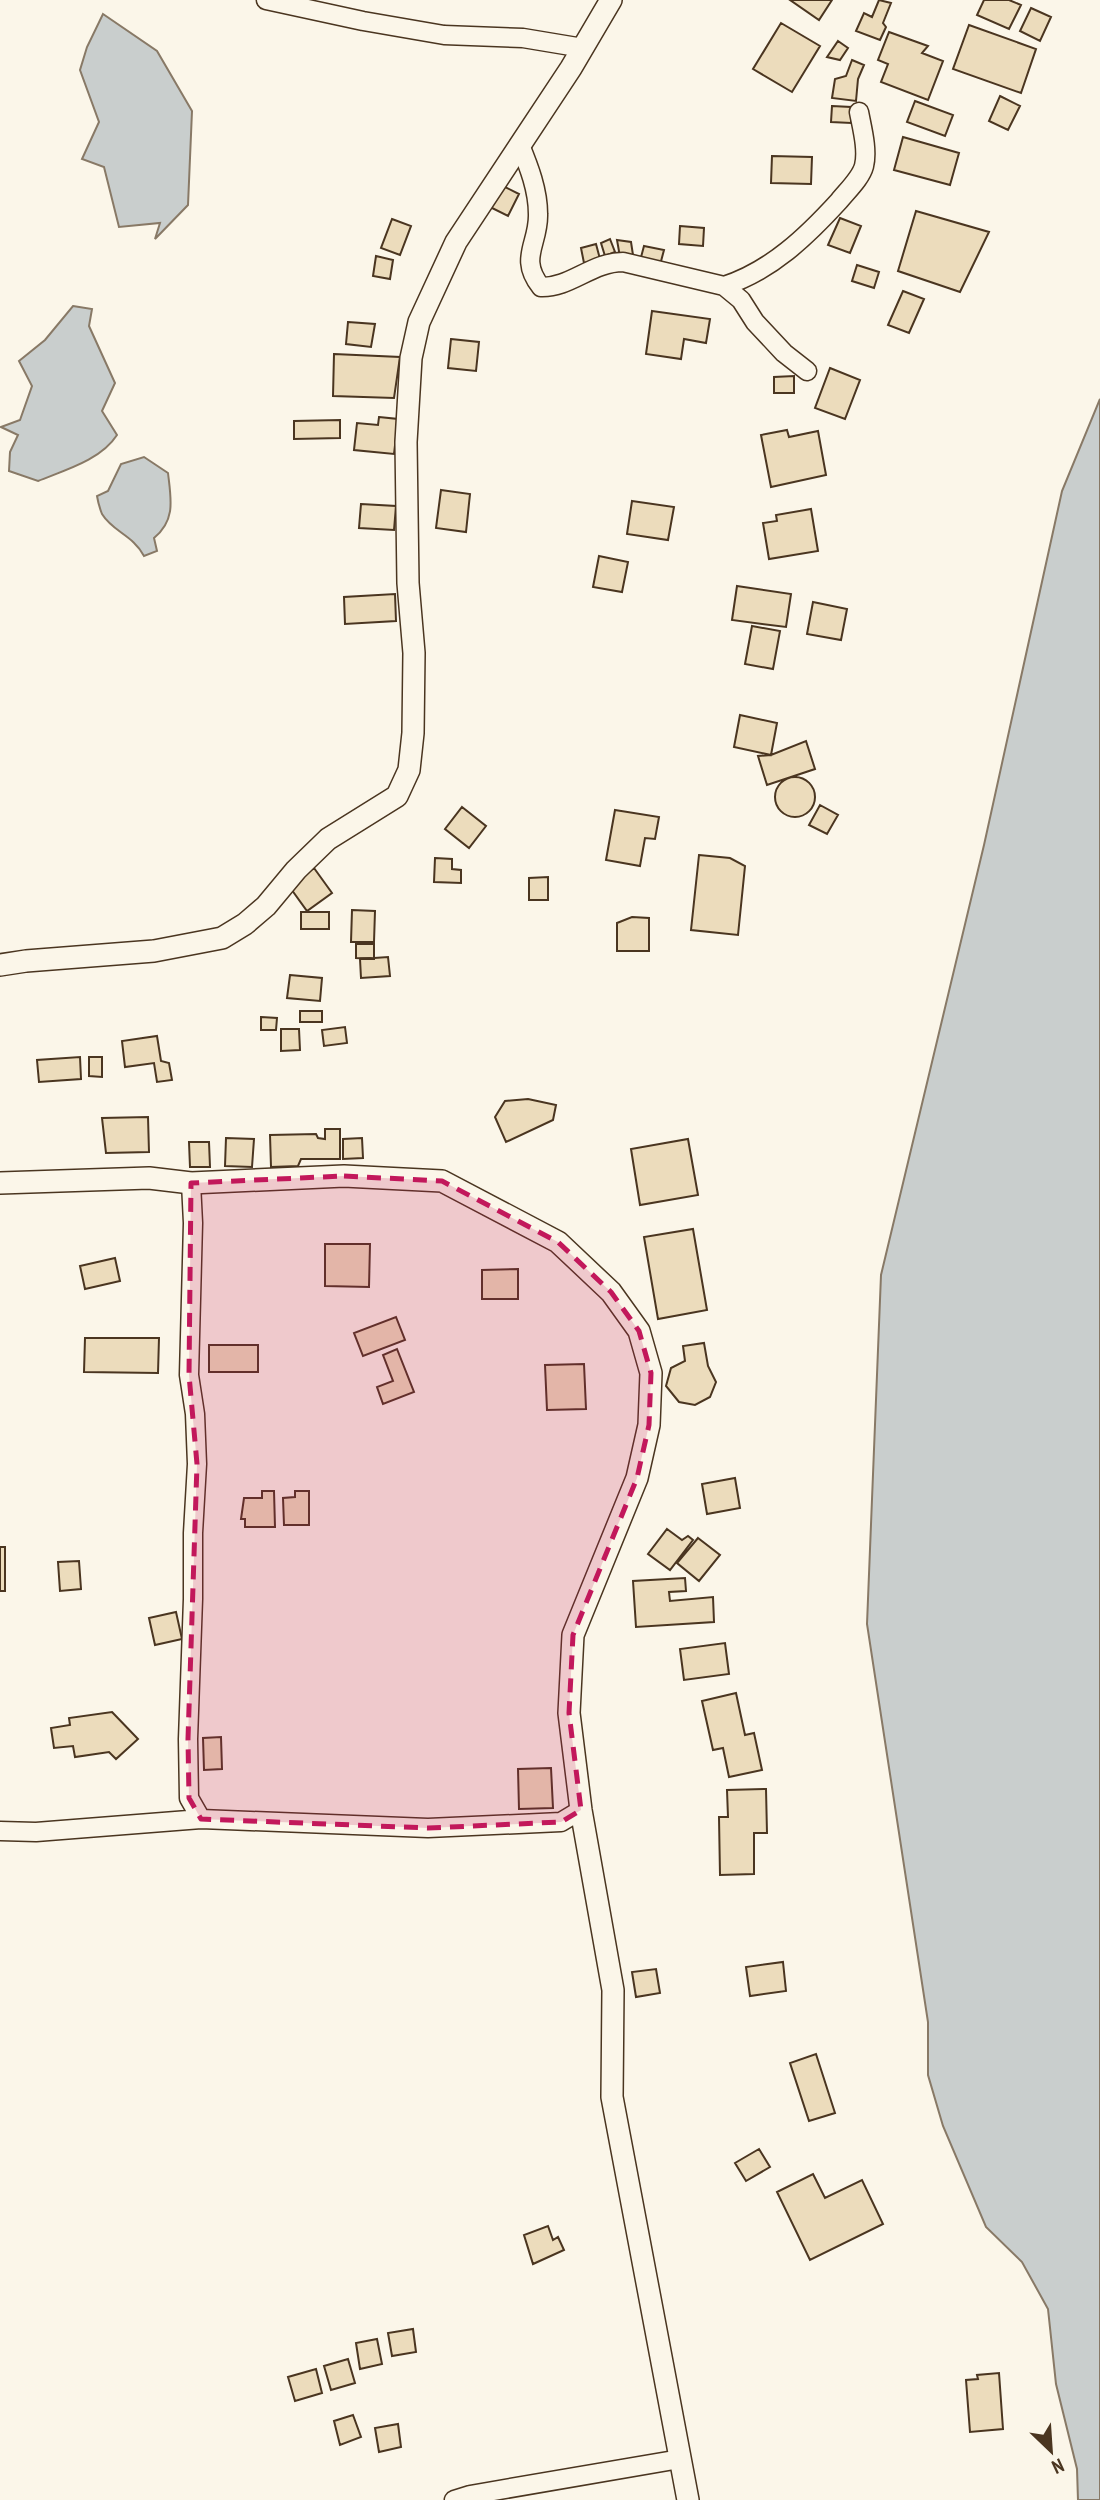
<svg xmlns="http://www.w3.org/2000/svg" width="1100" height="2500" font-family="'PT Sans Narrow',sans-serif">
<style>
.water{fill:#c9cecd;stroke:#887966;stroke-width:2}
.building{fill:#ecdcbc;stroke:#4a3520;stroke-width:2}
.lines{fill:none;stroke-linecap:round;stroke-linejoin:round}
.minor-casing{stroke:#4a3520;stroke-width:21}
.tertiary-casing{stroke:#4a3520;stroke-width:24}
.minor{stroke:#fbf6e9;stroke-width:18}
.tertiary{stroke:#fbf6e9;stroke-width:21}
.marked{fill:#c2185b;fill-opacity:0.2;stroke:#c2185b;stroke-width:5;stroke-dasharray:14 9;stroke-linejoin:round}
</style>
<rect width="100%" height="100%" fill="#fbf6e9"/>
<path class="water" d="M103,14L157,51L192,111L188,205L155,239L160,223L119,227L104,167L82,159L99,122L80,70L87,47Z
M73,306L92,309L89,326L115,383L102,411L117,435C101,460 65,470 38,481L9,471L10,452L18,435L1,427L20,420L32,386L19,361L45,340Z
M1100,399V2500H1078L1077,2469L1056,2384L1048,2309L1022,2262L986,2227L943,2126L928,2075V2022L867,1624L881,1275L984,845L1062,491Z
M144,457L168,473C171,499 176,520 154,538L157,551L144,556C133,535 113,532 102,514C100,509 98,502 97,496L108,491L121,464Z"/>
<path class="building" d="M790,0H832L819,20Z
M879,0L891,3L883,23L886,27L880,40L856,31L864,13L872,17Z
M984,0H1009L1021,5L1009,29L977,15Z
M1031,8L1051,17L1040,41L1020,31Z
M781,23L820,46L792,92L753,69Z
M969,25L1036,49L1021,93L953,69Z
M889,32L928,46L922,53L943,61L928,100L881,82L888,64L878,60Z
M838,41L848,48L840,60L827,57Z
M852,60L864,65L858,79L856,101L832,98L835,79L846,76Z
M1000,96L1020,106L1008,130L989,121Z
M915,101L953,115L945,136L907,122Z
M832,106L851,107V123L831,122Z
M903,137L959,153L950,185L894,170Z
M772,156L812,157L811,184L771,183Z
M501,185L519,194L508,216L490,207Z
M916,211L989,232L960,292L898,271Z
M840,218L861,226L850,253L828,245Z
M392,219L411,226L400,255L381,248Z
M680,226L704,228L703,246L679,244Z
M610,239L615,252L605,256L601,243Z
M617,240L631,242L633,255L620,257Z
M596,244L600,259L584,263L581,248Z
M644,246L664,250L660,265L640,261Z
M376,256L393,260L390,279L373,276Z
M857,265L879,272L874,288L852,281Z
M903,291L924,299L909,333L888,325Z
M652,311L710,319L706,343L684,339L681,359L646,354Z
M348,322L375,324L371,347L346,344Z
M451,339L479,342L476,371L448,368Z
M334,354L400,357L394,398L333,396Z
M830,368L860,380L845,419L815,408Z
M794,376V393H774V377Z
M379,417L398,419L394,454L354,450L357,423L378,425Z
M340,420V438L294,439V421Z
M787,430L789,437L818,431L826,475L771,487L761,435Z
M441,490L470,494L466,532L436,528Z
M632,501L674,507L668,540L627,534Z
M361,504L396,506L394,530L359,528Z
M811,509L818,551L769,559L763,523L777,521L776,515Z
M599,556L628,562L622,592L593,587Z
M737,586L791,594L786,627L732,620Z
M395,594L396,621L345,624L344,597Z
M813,602L847,609L841,640L807,634Z
M752,626L780,631L773,669L745,664Z
M740,715L777,723L771,755L734,747Z
M806,741L815,769L767,785L758,756L771,755Z
M775 797a20 20 0 1 1 40 0a20 20 0 1 1-40 0Z
M820,805L838,815L827,834L809,825Z
M462,807L486,826L469,848L445,829Z
M615,810L659,817L655,839L645,838L640,866L606,860Z
M699,855L730,858L745,866L738,935L691,930Z
M435,858L452,859V869L461,870V883L434,882Z
M314,868L332,893L307,911L289,886Z
M548,877V900H529V878Z
M352,910L375,911L374,942H351Z
M301,912H329V929H301Z
M632,917L649,918V951H617V923Z
M356,944H374V959L356,958Z
M388,957L390,976L361,978L360,959Z
M290,975L322,978L320,1001L287,998Z
M300,1011H322V1022H300Z
M261,1017L277,1018L276,1030H261Z
M345,1027L347,1043L324,1046L322,1030Z
M281,1029H299L300,1050L281,1051Z
M157,1036L161,1061L169,1063L172,1080L157,1082L154,1063L125,1067L122,1041Z
M80,1057L81,1079L39,1082L37,1060Z
M89,1057H102V1077L89,1076Z
M528,1099L556,1105L553,1120L506,1142L495,1117L505,1101Z
M148,1117L149,1152L106,1153L102,1118Z
M325,1129H340V1159H301L298,1166L271,1167L270,1135L316,1134L318,1138L325,1139Z
M226,1138L254,1139L252,1167L225,1166Z
M362,1138L363,1158L343,1159V1139Z
M688,1139L698,1195L640,1205L631,1149Z
M189,1142H209L210,1167H190Z
M693,1229L707,1310L658,1319L644,1237Z
M325,1244H370L369,1287L325,1286Z
M115,1258L120,1281L85,1289L80,1266Z
M518,1269V1299H482V1270Z
M396,1317L405,1340L363,1356L354,1333Z
M85,1338H159L158,1373L84,1372Z
M704,1343L708,1366L716,1382L710,1397L695,1405L679,1402L666,1386L671,1368L685,1361L683,1346Z
M209,1345H258V1372H209Z
M397,1349L414,1392L383,1404L377,1387L393,1381L383,1355Z
M584,1364L586,1409L547,1410L545,1365Z
M735,1478L740,1508L707,1514L702,1484Z
M262,1491H274L275,1527H245V1519H241L244,1498H262Z
M295,1491H309V1525H284L283,1498L295,1497Z
M667,1529L682,1540L688,1536L693,1540L670,1570L648,1554Z
M698,1538L720,1555L699,1581L677,1563Z
M0,1547H5V1591H0Z
M79,1561L81,1589L60,1591L58,1562Z
M685,1578L686,1591L669,1592L670,1601L713,1597L714,1622L636,1627L633,1581Z
M176,1612L182,1639L155,1645L149,1618Z
M725,1643L729,1674L684,1680L680,1649Z
M736,1693L745,1735L754,1733L762,1770L729,1777L723,1748L713,1750L702,1701Z
M112,1712L138,1739L116,1759L109,1752L75,1757L73,1746L54,1748L51,1728L70,1725L69,1718Z
M221,1737L222,1769L204,1770L203,1738Z
M551,1768L553,1808L519,1809L518,1769Z
M766,1789L767,1833H754V1874L720,1875L719,1817H728L727,1790Z
M783,1962L786,1991L750,1996L746,1967Z
M656,1969L660,1993L636,1997L632,1972Z
M816,2054L835,2113L809,2121L790,2063Z
M759,2149L770,2167L746,2181L735,2163Z
M813,2174L825,2198L862,2180L883,2224L810,2260L777,2192Z
M548,2226L553,2240L558,2237L564,2250L533,2264L524,2235Z
M413,2329L416,2352L392,2356L388,2333Z
M377,2339L382,2364L360,2369L356,2343Z
M348,2359L355,2383L331,2390L324,2366Z
M316,2369L322,2393L295,2401L288,2377Z
M999,2373L1003,2429L970,2432L966,2380L978,2379L977,2375Z
M353,2415L361,2437L340,2445L334,2421Z
M398,2424L401,2447L379,2452L375,2428Z"/>
<g class="lines">
<g class="minor-casing">
<path id="minor" d="M266,0L363,21L444,35L523,38L583,48
M520,145C529,167 538,190 538,214C539,244 518,258 541,287C570,288 592,262 623,262L724,286L741,300L755,322L784,353L807,371
M724,286C771,271 807,236 839,201C847,191 861,178 864,166C868,150 862,128 859,112
M191,1183L193,1223L189,1375L195,1414L197,1464L193,1533V1599L188,1739L189,1798L201,1819
M0,1831L36,1832L201,1819L428,1828L561,1822L581,1810
M454,2500L470,2495L680,2459"/>
</g>
<g class="tertiary-casing">
<path id="tertiary" d="M0,965L26,961L154,951L222,938L245,924L266,906L296,870L328,839L397,796L409,770L413,733L414,653L408,583L406,442L411,358L419,322L456,242L571,68L611,0
M0,1183L149,1178L191,1183L344,1176L442,1181L558,1242L611,1292L639,1331L651,1373L649,1425L637,1478L573,1635L569,1713L581,1810L613,1990L612,2097L688,2500"/>
</g>
<use href="#minor" class="minor"/>
<use href="#tertiary" class="tertiary"/>
</g>
<path class="marked" d="M344,1176L442,1181L558,1242L611,1292L639,1331L651,1373L649,1425L637,1478L573,1635L569,1713L581,1810L561,1822L428,1828L201,1819L189,1798L188,1739L197,1464L189,1375L191,1183Z"/>
<g transform="translate(1051 2451) rotate(155)" stroke="#fbf6e9" stroke-width="5" paint-order="stroke">
<path d="M0-5L12 26L0 18L-12 26Z" fill="#4a3520"/>
<text y="-10" font-size="19" font-weight="bold" text-anchor="middle" fill="#4a3520">N</text>
</g>
</svg>
